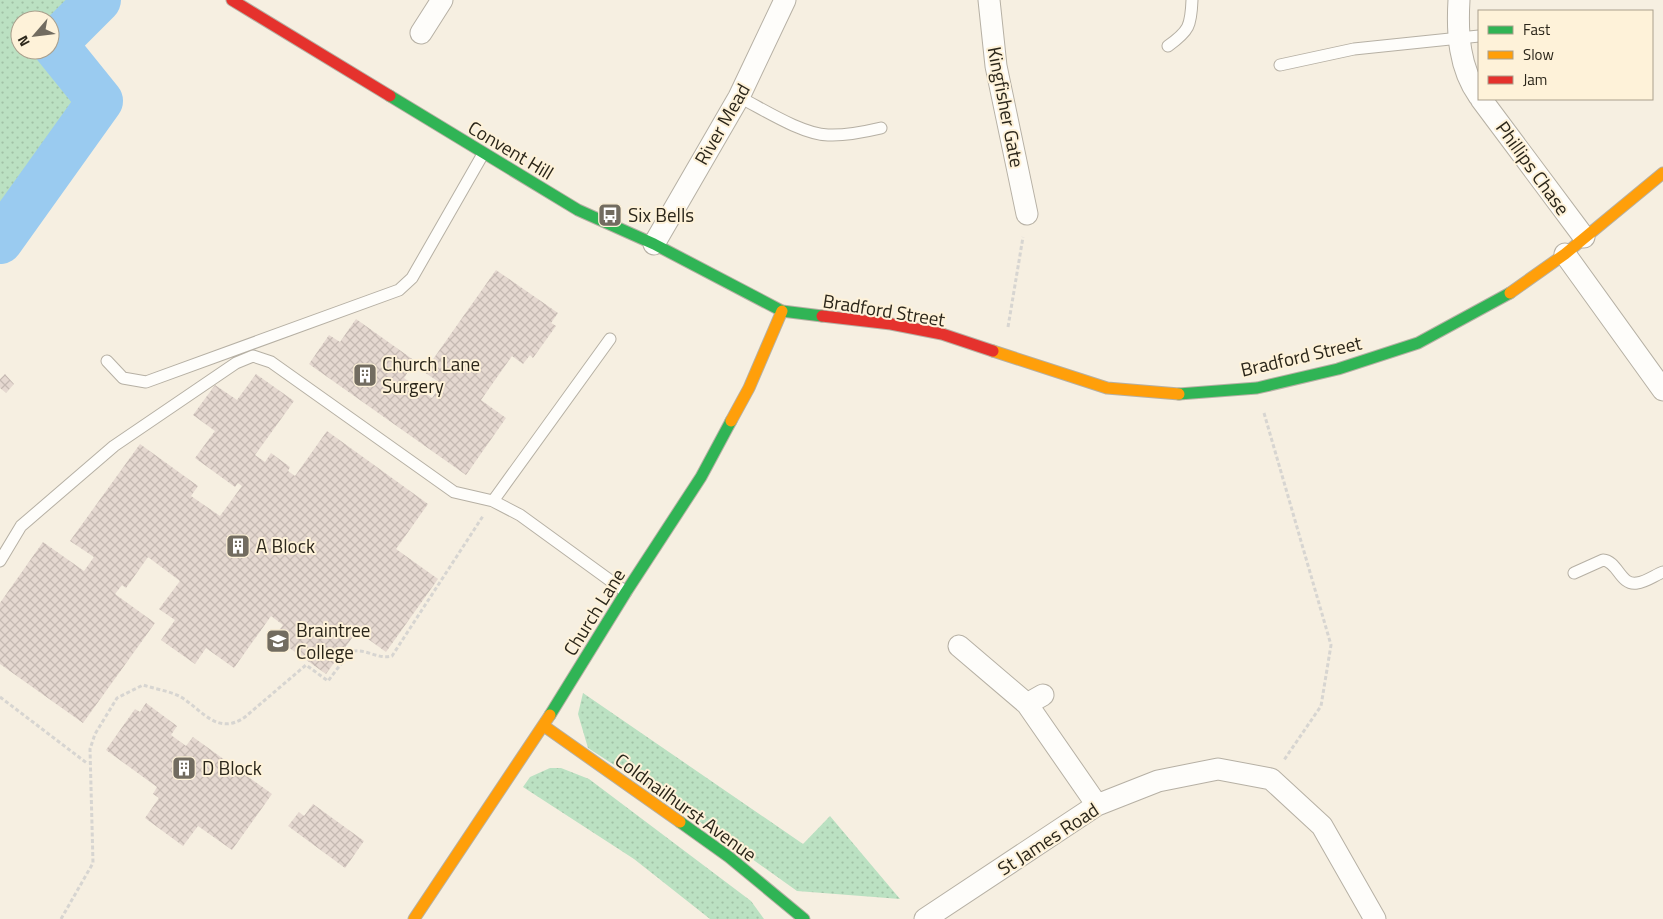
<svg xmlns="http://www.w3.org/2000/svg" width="1663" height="919" font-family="'Titillium Web',sans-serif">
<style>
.grass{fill:url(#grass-dots);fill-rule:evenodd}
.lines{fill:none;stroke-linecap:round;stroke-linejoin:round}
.river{stroke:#9acbf0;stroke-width:46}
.building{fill:url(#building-cross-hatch)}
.lane-casing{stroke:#b6b0a4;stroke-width:13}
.street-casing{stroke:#b6b0a4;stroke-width:23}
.fast-casing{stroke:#b6b0a4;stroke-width:13}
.slow-casing{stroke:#b6b0a4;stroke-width:13}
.jam-casing{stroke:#b6b0a4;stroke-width:13}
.path{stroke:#d7d5d1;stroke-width:3;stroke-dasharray:4 2.5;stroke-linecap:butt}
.lane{stroke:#fefdfa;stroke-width:11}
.street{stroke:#fefdfa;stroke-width:21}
.fast{stroke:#30b455;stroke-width:11}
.slow{stroke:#ff9f0a;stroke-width:11}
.jam{stroke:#e5322d;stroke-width:11}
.labels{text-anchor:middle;stroke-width:4;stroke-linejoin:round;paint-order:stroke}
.street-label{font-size:19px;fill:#2b261a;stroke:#fef2d9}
.poi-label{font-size:19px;fill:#2b261a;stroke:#fef2d9;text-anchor:start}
</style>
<defs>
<pattern id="grass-dots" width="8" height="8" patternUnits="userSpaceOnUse" patternTransform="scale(1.25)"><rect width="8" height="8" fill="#bbe1c2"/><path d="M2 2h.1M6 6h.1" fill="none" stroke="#a1c1a6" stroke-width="1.8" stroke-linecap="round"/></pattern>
<pattern id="building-cross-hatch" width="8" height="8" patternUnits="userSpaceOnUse" patternTransform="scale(1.25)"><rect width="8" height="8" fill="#e5d8d0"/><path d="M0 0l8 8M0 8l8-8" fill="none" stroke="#c5b9b2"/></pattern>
</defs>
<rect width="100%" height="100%" fill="#f6efe1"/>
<path class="grass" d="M0,0H98L54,44L100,101L0,241ZM20,20H50V50H20Z
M583,693L803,844L830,816L900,899L797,891L676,805L588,748L578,714Z
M550,768H561L589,779L751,901L764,919H710L634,859L523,787L530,777Z"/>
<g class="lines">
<path class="river" d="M0,241L100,101L54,44L98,0"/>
</g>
<path class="building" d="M496,270L558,313L551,323L556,326L533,358L530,355L523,364L512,356L481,400L506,418L466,475L309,364L329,335L340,342L356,319L415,361L404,378L432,398L442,384L424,372Z
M5,374L14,384L6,393L0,388V379Z
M256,374L294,401L255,455L265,462L271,453L290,467L288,471L295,476L327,431L428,504L396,549L438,579L386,652L357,631L326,674L274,637L283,625L271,616L234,668L206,648L195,664L161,640L175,620L159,609L180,581L148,557L126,588L122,585L115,594L155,623L83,723L0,664V603L43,542L84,571L94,557L70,541L140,444L198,486L191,496L220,516L242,486L238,483L235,487L195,458L215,431L193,415L215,385L237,400Z
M146,703L177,726L171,735L186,746L193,737L272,794L232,850L198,826L183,846L145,818L159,798L153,794L157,787L106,750L135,709L140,712Z
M313,804L364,841L345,868L288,826L299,812L304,816Z"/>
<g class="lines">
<g class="lane-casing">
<path id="lane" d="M1168,46C1189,31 1191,26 1192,0
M1280,65L1354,49L1479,36
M739,97C763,109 801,134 828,135C846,136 864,132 881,128
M107,361L123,378L146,382L399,290L412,278L483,154
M493,501L610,339
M0,561L21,526L114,446L236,363L253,356L271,362L454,492L493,501L520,515L626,592
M1574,573L1603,560C1618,561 1620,586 1637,583C1646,582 1655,575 1663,572"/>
</g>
<g class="street-casing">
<path id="street" d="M989,0L996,66L1027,214
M1459,0C1457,33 1459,68 1479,96
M421,33L442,0
M1481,99L1584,237
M654,244L739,97L785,0
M1565,254L1663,390
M959,646L1027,704L1097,805
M1027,704L1043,695
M925,919L1097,805L1158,781L1218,769L1271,779L1322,826L1375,919"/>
</g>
<g class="fast-casing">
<path id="fast" d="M390,96L578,210L654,244L782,311L822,316
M1179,394L1257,388L1338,369L1418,343L1510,293
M550,715L626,592L701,477L731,421
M680,822L729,857L804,919"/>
</g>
<g class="slow-casing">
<path id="slow" d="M1510,293L1565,254L1663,173
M993,351L1107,388L1179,394
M731,421L749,388L782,311
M544,726L680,822
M414,919L550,715"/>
</g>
<g class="jam-casing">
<path id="jam" d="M232,0L390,96
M822,316L891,324L942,334L993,351"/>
</g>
<path class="path" d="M1008,327L1023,237
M1264,413L1331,645L1321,706L1284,760
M0,697L88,764
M61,919L93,863L90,749L95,734L117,698L143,685C155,689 170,691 181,697C203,711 218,736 245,717L306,665L328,681L350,652C365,647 377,660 392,656L483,516"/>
<use href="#lane" class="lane"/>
<use href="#street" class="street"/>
<use href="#fast" class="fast"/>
<use href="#slow" class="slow"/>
<use href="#jam" class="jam"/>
</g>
<defs>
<g id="bus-square" transform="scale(1.25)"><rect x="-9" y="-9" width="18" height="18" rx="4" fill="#726c60" stroke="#fef2d9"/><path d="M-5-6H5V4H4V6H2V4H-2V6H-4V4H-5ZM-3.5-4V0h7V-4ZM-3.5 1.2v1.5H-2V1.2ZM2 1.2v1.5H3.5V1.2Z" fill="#fff"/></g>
<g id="building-square" transform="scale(1.25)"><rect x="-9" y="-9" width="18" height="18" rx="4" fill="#726c60" stroke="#fef2d9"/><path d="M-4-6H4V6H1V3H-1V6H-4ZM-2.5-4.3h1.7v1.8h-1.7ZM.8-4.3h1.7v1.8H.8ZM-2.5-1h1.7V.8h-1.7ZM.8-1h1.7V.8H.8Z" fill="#fff"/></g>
<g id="university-square" transform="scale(1.25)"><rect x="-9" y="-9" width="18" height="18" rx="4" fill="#726c60" stroke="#fef2d9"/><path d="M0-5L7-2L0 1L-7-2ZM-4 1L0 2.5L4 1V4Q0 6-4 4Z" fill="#fff"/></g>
</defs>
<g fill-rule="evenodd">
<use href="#bus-square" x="610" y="215"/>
<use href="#building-square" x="365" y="375"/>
<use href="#building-square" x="238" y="546"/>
<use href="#university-square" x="278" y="641"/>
<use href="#building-square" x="184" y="768"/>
</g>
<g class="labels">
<g class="street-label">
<text transform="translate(1006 107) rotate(79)" y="7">Kingfisher Gate</text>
<text transform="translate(722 124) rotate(-60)" y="7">River Mead</text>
<text transform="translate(511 150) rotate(31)" y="7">Convent Hill</text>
<text transform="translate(1533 168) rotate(54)" y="7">Phillips Chase</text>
<text transform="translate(884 310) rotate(9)" y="7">Bradford Street</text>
<text transform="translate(1301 356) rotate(-13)" y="7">Bradford Street</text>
<text transform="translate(594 612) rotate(-58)" y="7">Church Lane</text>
<text transform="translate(686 807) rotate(36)" y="7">Coldnailhurst Avenue</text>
<text transform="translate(1048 839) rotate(-33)" y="7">St James Road</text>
</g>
<g class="poi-label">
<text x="628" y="222">Six Bells</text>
<text x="382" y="371">Church Lane<tspan x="382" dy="22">Surgery</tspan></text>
<text x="256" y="553">A Block</text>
<text x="296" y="637">Braintree<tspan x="296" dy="22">College</tspan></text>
<text x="202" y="775">D Block</text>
</g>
</g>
<rect x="1478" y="10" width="175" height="90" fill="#fef2d9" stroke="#aaa08d"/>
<rect x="1488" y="26" width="25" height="8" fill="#30b455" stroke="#aaa08d"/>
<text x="1523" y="35" font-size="15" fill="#2b261a">Fast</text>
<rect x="1488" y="51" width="25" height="8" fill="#ff9f0a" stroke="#aaa08d"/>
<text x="1523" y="60" font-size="15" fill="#2b261a">Slow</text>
<rect x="1488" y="76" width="25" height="8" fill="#e5322d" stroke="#aaa08d"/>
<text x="1523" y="85" font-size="15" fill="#2b261a">Jam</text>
<g transform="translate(35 35) rotate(242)"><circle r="24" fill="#fef2d9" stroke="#aaa08d"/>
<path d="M0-4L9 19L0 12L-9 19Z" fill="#726c60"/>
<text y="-8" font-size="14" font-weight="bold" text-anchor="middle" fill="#2b261a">N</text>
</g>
</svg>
